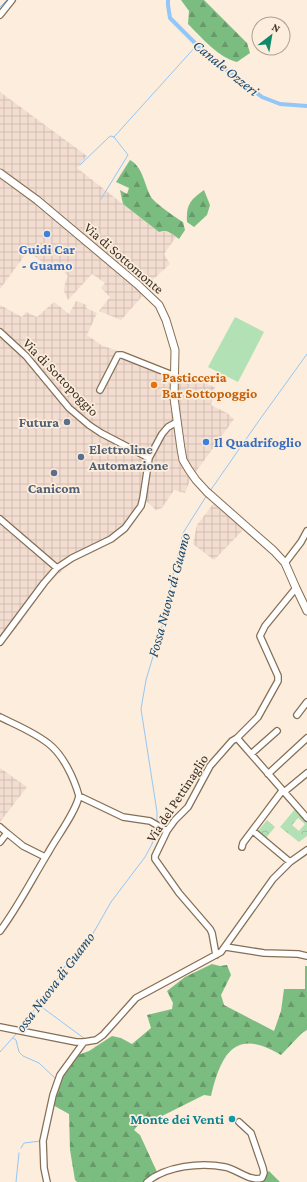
<svg xmlns="http://www.w3.org/2000/svg" width="307" height="1182" font-family="'Crimson Pro',serif">
<style>
.industrial{fill:url(#industrial-grid)}
.forest{fill:url(#forest-firs)}
.park{fill:url(#park-crowns);fill-rule:evenodd}
.pitch{fill:#b2e1b5}
.lines{fill:none;stroke-linecap:round;stroke-linejoin:round}
.stream{stroke:#92c7f7;stroke-width:1}
.canal{stroke:#92c7f7;stroke-width:4}
.minor-casing{stroke:#856f55;stroke-width:8}
.major-casing{stroke:#856f55;stroke-width:9}
.minor{stroke:#fff;stroke-width:5.5}
.major{stroke:#fff;stroke-width:7}
.shop-dot{fill:#3f7fe0;stroke:#fceddc;stroke-width:1.5}
.food-dot{fill:#e8710a;stroke:#fceddc;stroke-width:1.5}
.service-dot{fill:#5c6f8a;stroke:#fceddc;stroke-width:1.5}
.culture-dot{fill:#0f9aa8;stroke:#fceddc;stroke-width:1.5}
.labels{text-anchor:middle;stroke-width:3.5;stroke-linejoin:round;paint-order:stroke}
.shop-label{font-size:14px;font-weight:bold;fill:#366cbe;stroke:#fceddc}
.street-label{font-size:14px;fill:#3a3025;stroke:#fceddc}
.food-label{font-size:14px;font-weight:bold;fill:#c56008;stroke:#fceddc;text-anchor:start}
.service-label{font-size:14px;font-weight:bold;fill:#4e5e75;stroke:#fceddc;text-anchor:end}
.culture-label{font-size:14px;font-weight:bold;fill:#0d838f;stroke:#fceddc;text-anchor:end}
.water-label{font-size:15px;font-style:italic;fill:#16486e;stroke:#fceddc}
</style>
<defs>
<pattern id="industrial-grid" width="8" height="8" patternUnits="userSpaceOnUse"><rect width="8" height="8" fill="#f2ddd0"/><path d="M0 4h8M4 0v8" fill="none" stroke="#d0beb2"/></pattern>
<pattern id="forest-firs" width="22" height="20" patternUnits="userSpaceOnUse"><rect width="22" height="20" fill="#7bbd80"/><path d="M5 1l3.5 6h-7zM16 11l3.5 6h-7z" fill="#669a69"/></pattern>
<pattern id="park-crowns" width="20" height="18" patternUnits="userSpaceOnUse"><rect width="20" height="18" fill="#b2e1b5"/><path d="M2 6a3 3 0 1 1 6 0M12 15a3 3 0 1 1 6 0" fill="none" stroke="#9ac19c"/></pattern>
</defs>
<rect width="100%" height="100%" fill="#fceddc"/>
<path class="industrial" d="M0,92L87,156L77,168L156,230L171,233L176,237L164,254L170,264L147,285V291L121,320L99,311L110,297L101,288L105,283L92,274L68,300L64,291L65,283L68,276L58,266L51,269L28,251L0,289Z
M76,301L87,305L86,308L97,313L87,335L101,345L215,387L211,405L227,413L234,419L190,480L185,493L174,490L162,508L156,510L146,501L136,520L125,533L111,543L104,544L72,562L46,585L18,626L6,640L0,637V305L22,317L26,312L37,317L54,302L69,314Z
M214,503L244,529L214,560L193,544L197,525Z
M0,768L27,787L0,822Z"/>
<path class="forest" d="M181,0H204L247,43L250,53L237,62C219,58 201,37 188,24L189,11Z
M130,160C143,167 144,184 151,197C156,204 175,217 183,222L185,230L179,239C172,234 168,229 159,232L123,204L120,190L127,194L129,188L116,182Z
M204,190L210,205L207,215L194,227L187,222C186,205 190,200 204,190Z
M212,964L220,966L227,965L231,975L221,995L224,1005L274,1031L281,1011L284,989H305V966H307V1030L302,1033L281,1055C235,1027 221,1054 211,1096L204,1095L162,1116L138,1125L134,1130L140,1135L157,1172L146,1182H77L75,1180L70,1150L69,1114L51,1104L62,1077L78,1055L89,1051L112,1036L121,1038L132,1044L151,1028L147,1015L172,1009L173,1003L167,991L185,977Z
M269,1171L280,1182H255Z"/>
<path class="park" d="M295,809L307,822V836L299,842L280,827ZM298,818L305,824L299,831L292,825Z
M267,820L275,827L266,838L258,831Z"/>
<path class="pitch" d="M235,317L264,332L238,382L208,367Z"/>
<g class="lines">
<path class="stream" d="M0,7L7,0
M114,137L197,45
M80,165L109,137L111,136L114,137L128,155L101,199
M210,491L258,422L307,354
M157,822V812L141,709L146,680L165,616L174,570L183,533L207,495
M39,1003L43,1008L85,1039
M21,1029L39,1003L46,998L67,963L87,944L111,902L145,857L152,844L156,828
M13,1038L16,1040L19,1052L23,1056L39,1063L56,1079
M0,1052L17,1033
M21,1148L24,1143L41,1141
M16,1182L19,1153"/>
<path class="canal" d="M168,0V5L170,18L207,55L262,97L280,104L307,106"/>
<g class="minor-casing">
<path id="minor" d="M0,15L12,0
M0,332L26,356L69,408L89,425L101,433L149,458
M100,390L118,355H122L175,376
M0,519L57,568
M285,563L301,542L307,531
M296,588L265,626L260,636L278,676V681L258,717L237,738L307,818
M0,642L44,583L57,568L72,558L111,539L125,528L141,506L143,498L149,458L162,434L168,427L177,422
M297,715L307,702
M0,717C16,725 34,732 49,744C63,755 74,778 79,796L123,817L150,821L167,831
M251,754L277,731
M268,774L307,738
M284,792L307,773
M0,827L7,833L0,842
M253,831L290,862
M7,833L23,846L45,857
M242,847L243,843L282,791
M0,931C18,907 32,879 48,853C56,838 76,812 79,796
M226,947L264,953L298,954L307,956
M216,955L212,933L210,929L179,893L155,859V856L167,831L175,820L188,807L210,766L232,741L237,738
M0,1027L76,1042H84L96,1040L103,1035L136,998L221,952L273,879L290,862L307,850
M47,1182L44,1168L43,1141L53,1095L60,1075L84,1042
M147,1182C166,1166 201,1162 225,1167C237,1169 249,1182 262,1178L264,1173L263,1168L251,1133L239,1122"/>
</g>
<g class="major-casing">
<path id="major" d="M0,173L37,200L137,284L159,305L166,320L175,350L174,398L181,449L183,460L189,470L196,480L207,492L274,551L285,563L296,588L307,611"/>
</g>
<use href="#minor" class="minor"/>
<use href="#major" class="major"/>
</g>
<g class="shop-dot">
<circle cx="47" cy="234" r="4"/>
<circle cx="206" cy="442" r="4"/>
</g>
<circle class="food-dot" cx="154" cy="385" r="4"/>
<g class="service-dot">
<circle cx="67" cy="422" r="4"/>
<circle cx="81" cy="457" r="4"/>
<circle cx="54" cy="473" r="4"/>
</g>
<circle class="culture-dot" cx="232" cy="1119" r="4"/>
<g class="labels">
<g class="shop-label">
<text x="47" y="254">Guidi Car<tspan x="47" dy="16">- Guamo</tspan></text>
<text x="214" y="447" text-anchor="start">Il Quadrifoglio</text>
</g>
<g class="street-label">
<text transform="translate(124 258) rotate(41)" y="5">Via di Sottomonte</text>
<text transform="translate(61 377) rotate(46)" y="5">Via di Sottopoggio</text>
<text transform="translate(177 798) rotate(-57)" y="5">Via del Pettinaglio</text>
</g>
<g class="food-label">
<text x="162" y="382">Pasticceria<tspan x="162" dy="16">Bar Sottopoggio</tspan></text>
</g>
<g class="service-label">
<text x="59" y="427">Futura</text>
<text x="89" y="454" text-anchor="start">Elettroline<tspan x="89" dy="16">Automazione</tspan></text>
<text x="54" y="493" text-anchor="middle">Canicom</text>
</g>
<g class="culture-label">
<text x="224" y="1124">Monte dei Venti</text>
</g>
<g class="water-label">
<text transform="translate(226 68) rotate(39)" y="5">Canale Ozzeri</text>
<text transform="translate(169 595) rotate(-75)" y="5">Fossa Nuova di Guamo</text>
<text transform="translate(55 982) rotate(-53)" y="5">ossa Nuova di Guamo</text>
</g>
</g>
<g transform="translate(271 36) rotate(31)"><circle r="19" fill="#fceddc" stroke="#aea193"/>
<path d="M0-3L7 15L0 10L-7 15Z" fill="#11886a"/>
<text y="-6" font-size="11" font-weight="bold" text-anchor="middle" fill="#3a3025">N</text>
</g>
</svg>
